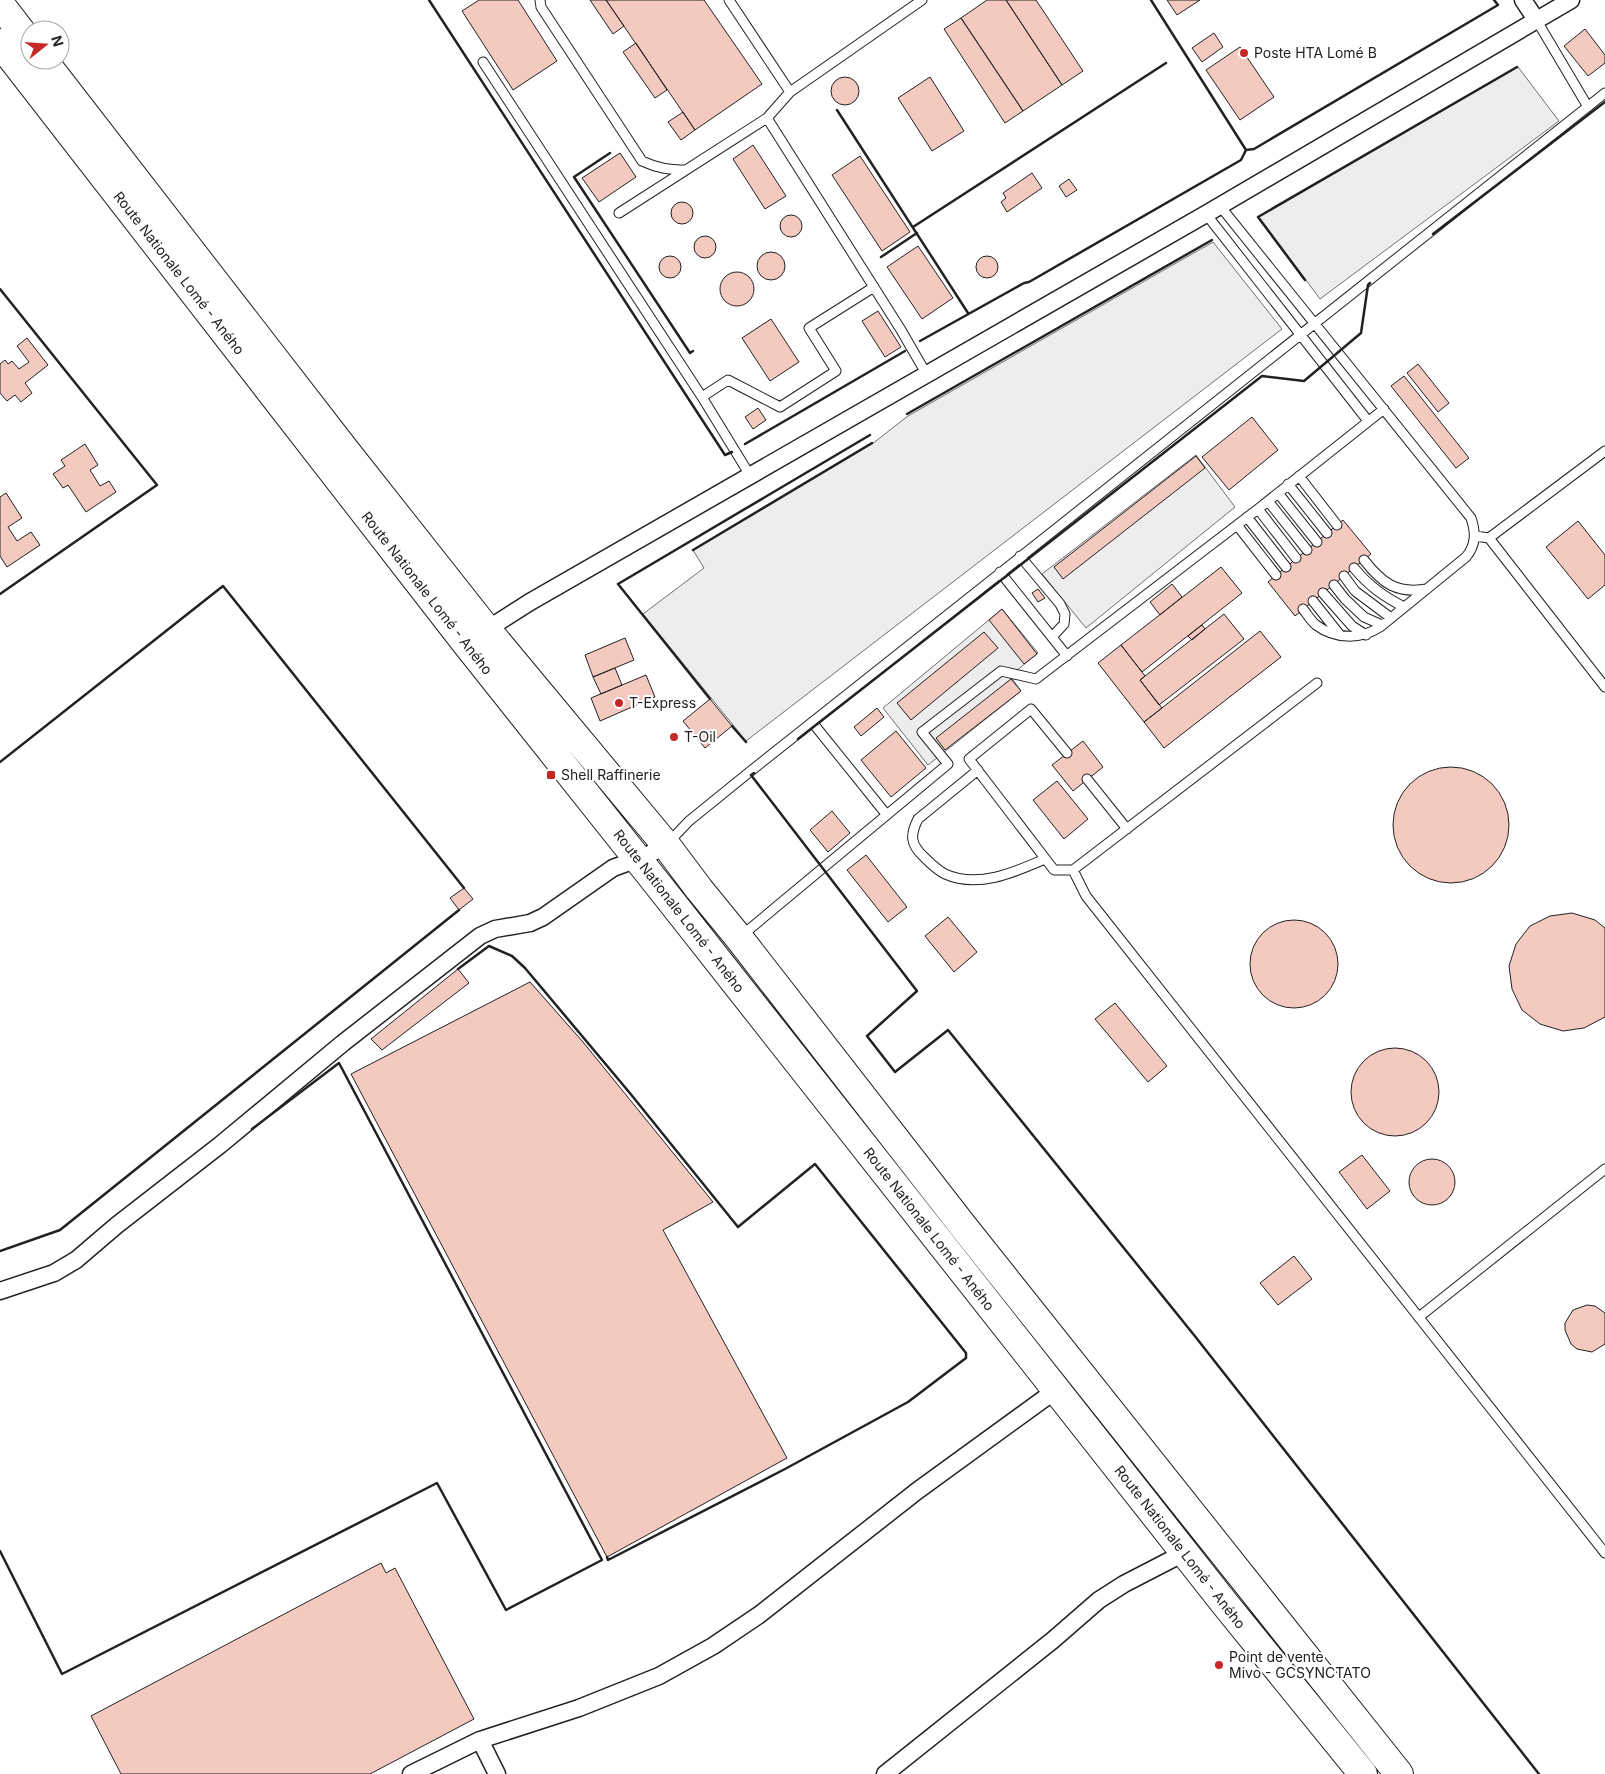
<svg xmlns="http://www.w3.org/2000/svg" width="1605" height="1774" font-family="Inter,sans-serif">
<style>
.parking{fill:#ededed;stroke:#6f6f6f}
.building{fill:#f3c9c0;stroke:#222}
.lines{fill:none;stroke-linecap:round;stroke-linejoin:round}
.service-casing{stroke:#222;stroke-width:11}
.minor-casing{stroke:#222;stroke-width:19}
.trunk-casing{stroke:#222;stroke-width:30}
.service{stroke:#fff;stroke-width:9}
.minor{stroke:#fff;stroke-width:16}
.trunk{stroke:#fff;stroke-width:28}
.wall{stroke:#222;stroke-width:2.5}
.poi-dot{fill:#c62828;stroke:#fff;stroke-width:2}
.labels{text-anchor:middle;stroke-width:4;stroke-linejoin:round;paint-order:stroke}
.poi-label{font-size:14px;fill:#222;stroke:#fff;text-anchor:start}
.street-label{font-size:14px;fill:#222;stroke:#fff}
</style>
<rect width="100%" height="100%" fill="#fff"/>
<path class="parking" d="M1518,67L1559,121L1320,299L1259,217Z
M1213,242L1282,329L746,741L643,614L704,568L693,550L872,444L908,416Z
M1196,455L1235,507L1086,628L1042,574Z
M1002,609L1038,653L1010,676L1021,691L928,765L883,708Z"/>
<path class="building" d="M479,0H518L557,61L513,90L462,11Z
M590,0H606L624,26L613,34Z
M606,0H704L762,84L695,130Z
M987,0H1006L1062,85L1023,111L961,18Z
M1006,0H1036L1083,71L1062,85Z
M1167,0H1200L1177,15Z
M961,18L1023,111L1005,123L944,29Z
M1585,29L1605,55V63L1588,76L1564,46Z
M1214,33L1223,47L1202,62L1192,48Z
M636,43L667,90L655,98L623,52Z
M1240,47L1274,97L1240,120L1206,70Z
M930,77L964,131L932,151L898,98Z
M831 91a14 14 0 1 1 28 0a14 14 0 1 1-28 0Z
M683,112L695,130L681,140L668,122Z
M753,145L786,196L765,209L733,159Z
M620,153L636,177L599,202L582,178Z
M860,156L910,232L882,251L832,175Z
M1032,173L1042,188L1007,212L1001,202L1006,198L1003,193Z
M1069,179L1077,190L1066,197L1059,186Z
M671 213a11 11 0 1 1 22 0a11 11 0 1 1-22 0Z
M780 226a11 11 0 1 1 22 0a11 11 0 1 1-22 0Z
M694 247a11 11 0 1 1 22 0a11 11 0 1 1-22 0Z
M918,246L953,298L922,319L887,267Z
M757 266a14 14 0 1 1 28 0a14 14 0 1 1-28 0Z
M976 267a11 11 0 1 1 22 0a11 11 0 1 1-22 0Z
M659 267a11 11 0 1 1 22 0a11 11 0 1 1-22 0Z
M720 289a17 17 0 1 1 34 0a17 17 0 1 1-34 0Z
M878,311L901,347L885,357L862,321Z
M771,319L799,362L770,381L742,338Z
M27,338L48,365L25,383L32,393L21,402L15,395L7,401L0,393V364L5,360L8,364L12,361L19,369L29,362L17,346Z
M1418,364L1449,403L1438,412L1407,373Z
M1404,376L1469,458L1456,468L1391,386Z
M758,408L766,420L753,429L745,417Z
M1252,417L1278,450L1229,490L1202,457Z
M85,444L98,465L90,470L100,486L109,481L116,492L86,512L68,485L63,488L53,474L65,466L61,460Z
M1196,456L1205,468L1063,579L1054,567Z
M6,493L22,518L8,527L17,541L31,532L40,545L7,567L0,556V497Z
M1343,520L1371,554L1295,616L1268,582Z
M1578,521L1605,555V585L1588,599L1546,547Z
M1221,567L1242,593L1142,672L1121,645Z
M1172,584L1182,597L1160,615L1150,602Z
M1038,589L1045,598L1038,602L1032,593Z
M1002,609L1037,654L1024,664L989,620Z
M1224,614L1244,639L1159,705L1140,680Z
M1202,625L1205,629L1192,640L1188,636Z
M1260,631L1281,657L1164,748L1144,722Z
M984,632L998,648L911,720L897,703Z
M625,638L634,660L593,677L585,655Z
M1121,645L1145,676L1140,680L1162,708L1144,722L1098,663Z
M615,668L622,685L601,694L593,677Z
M646,675L655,697L600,721L591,698Z
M1011,679L1021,691L945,750L936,738Z
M710,699L732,726L705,748L683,721Z
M877,708L884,717L861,736L854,727Z
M896,731L926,768L891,797L861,760Z
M1083,741L1103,767L1073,791L1052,765Z
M1393 825a58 58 0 1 1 116 0a58 58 0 1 1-116 0Z
M1057,781L1088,819L1064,839L1033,800Z
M832,811L850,833L828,852L810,830Z
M866,855L907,907L888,922L847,870Z
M464,888L473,899L459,910L450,898Z
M1572,913L1595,920L1605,928V1017L1584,1028L1563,1031L1540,1024L1522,1010L1512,989L1509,966L1516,944L1530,926L1550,916Z
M948,917L977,952L954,972L925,936Z
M1250 964a44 44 0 1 1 88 0a44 44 0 1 1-88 0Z
M458,969L469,983L382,1050L371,1039Z
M530,982L583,1042L713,1202L663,1230L787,1458L607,1557L351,1074Z
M1115,1003L1167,1066L1148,1082L1095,1019Z
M1351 1092a44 44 0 1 1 88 0a44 44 0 1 1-88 0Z
M1362,1155L1390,1191L1367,1209L1339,1172Z
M1409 1182a23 23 0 1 1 46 0a23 23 0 1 1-46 0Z
M1294,1256L1312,1279L1278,1305L1260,1283Z
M1587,1305L1595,1306L1605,1313V1344L1592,1352L1577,1349L1571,1344L1565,1330V1323L1573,1310Z
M381,1563L386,1573L395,1568L474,1719L370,1774H121L91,1716Z"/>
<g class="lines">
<g class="service-casing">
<path id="service" d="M540,0L541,7L642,161C657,168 669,170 686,170
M729,0L790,92
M922,0L790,92L767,118L901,330L927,375
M1537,21L1588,107
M483,62L702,397L751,477
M1220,206L1471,518C1476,533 1476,545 1466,557L1380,627C1360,640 1335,639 1316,625C1311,621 1307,614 1303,609
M619,213L767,118
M1206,214L1368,421
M702,397L728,380L780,407L836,371L809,328L874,287
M1299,476L1337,525
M1288,484L1327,533
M1278,493L1317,542
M1268,501L1307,550
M1258,509L1296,558
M1247,517L1286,567
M1237,525L1276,575
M1475,536L1489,538L1605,451
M1489,538L1605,687
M1020,556L1060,604L1065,614L1064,624L1052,637
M1364,560C1382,583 1396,594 1427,589
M1354,568C1369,586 1383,596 1404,607
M1000,572L1067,656
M1344,576L1355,591L1391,618
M1334,585L1345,599L1364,617L1382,625
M1323,593L1352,626L1366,635
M1313,601L1340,635
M812,722L886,814
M1067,753L1031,709L969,759L1054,870H1073L1317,683
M978,770L918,819C910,835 910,844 924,857C930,863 937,870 945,874C978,889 1015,872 1045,859
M1087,779L1127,829
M668,843L689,821L747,774L1605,93
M1073,870L1086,896L1605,1553
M740,937L948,764L922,732L1001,671L1036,679L1258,509L1384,409
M1419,1317L1605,1169"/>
</g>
<g class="minor-casing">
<path id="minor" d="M1523,0L1537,21
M480,634L530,602L1206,214L1571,0
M0,1291L54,1273L76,1260L117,1225L220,1145L343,1043L480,936L495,929L530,923L543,917L613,868L632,861L639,860L666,845
M480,1740L497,1774
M411,1774L480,1740L579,1708L659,1676L713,1646L759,1615L917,1491L1056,1390
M885,1774L1053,1640L1099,1600L1124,1584L1184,1553"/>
</g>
<g class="trunk-casing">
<path id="trunk" d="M0,4L30,43
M0,43L465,642L667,896L1225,1604L1363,1774
M43,60L345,450L488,631L666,845L699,889L739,938L963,1226L1399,1774"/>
</g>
<use href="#service" class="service"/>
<use href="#minor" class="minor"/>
<use href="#trunk" class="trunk"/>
<path class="wall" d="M429,0L725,455L732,452
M837,110L968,313
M1246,150L1254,149L1498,5L1494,0
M610,153L574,177L690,353L693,351
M913,227L1166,63
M1433,234L1605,102
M881,257L917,233
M1305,280L1258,217L1517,67
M0,289L157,485L0,594
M920,341L1024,283L1029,282L1241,160L1246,150L1151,0
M907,414L1212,240
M745,444L905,351
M693,550L872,443
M710,699L618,584L870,435
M732,726L746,742
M798,739L1262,376L1304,381L1361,333L1368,285L1370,283
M0,762L223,586L464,888
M754,773L751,775L917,991L867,1036L895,1072L948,1030L1194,1335L1539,1774
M458,969L489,946L512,956L525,968L629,1092L738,1227L815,1164L966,1353V1358L908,1402L785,1469L608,1560L607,1557
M0,1251L60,1230L459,910
M0,1551L62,1674L437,1483L506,1610L602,1560L339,1063L252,1129"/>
</g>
<g class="poi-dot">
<circle cx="1244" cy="53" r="5"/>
<circle cx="619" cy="703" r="5"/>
<circle cx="674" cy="737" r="5"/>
<rect x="546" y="770" width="10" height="10" rx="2.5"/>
<circle cx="1219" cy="1665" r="5"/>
</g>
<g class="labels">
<g class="poi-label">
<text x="1254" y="58">Poste HTA Lomé B</text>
<text x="629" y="708">T-Express</text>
<text x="684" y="742">T-Oil</text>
<text x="561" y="780">Shell Raffinerie</text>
<text x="1229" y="1662">Point de vente<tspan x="1229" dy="16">Mivo - GCSYNCTATO</tspan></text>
</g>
<g class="street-label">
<text transform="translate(179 273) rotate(52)" y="5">Route Nationale Lomé - Aného</text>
<text transform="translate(427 593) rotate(52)" y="5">Route Nationale Lomé - Aného</text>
<text transform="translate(679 911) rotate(52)" y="5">Route Nationale Lomé - Aného</text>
<text transform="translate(929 1229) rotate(52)" y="5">Route Nationale Lomé - Aného</text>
<text transform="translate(1180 1547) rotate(52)" y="5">Route Nationale Lomé - Aného</text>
</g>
</g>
<g transform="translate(45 45) rotate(73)"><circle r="24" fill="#ffffff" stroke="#a7a7a7"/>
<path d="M0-4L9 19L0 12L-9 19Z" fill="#c62828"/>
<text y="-8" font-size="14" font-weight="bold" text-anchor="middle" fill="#222222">N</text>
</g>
</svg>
